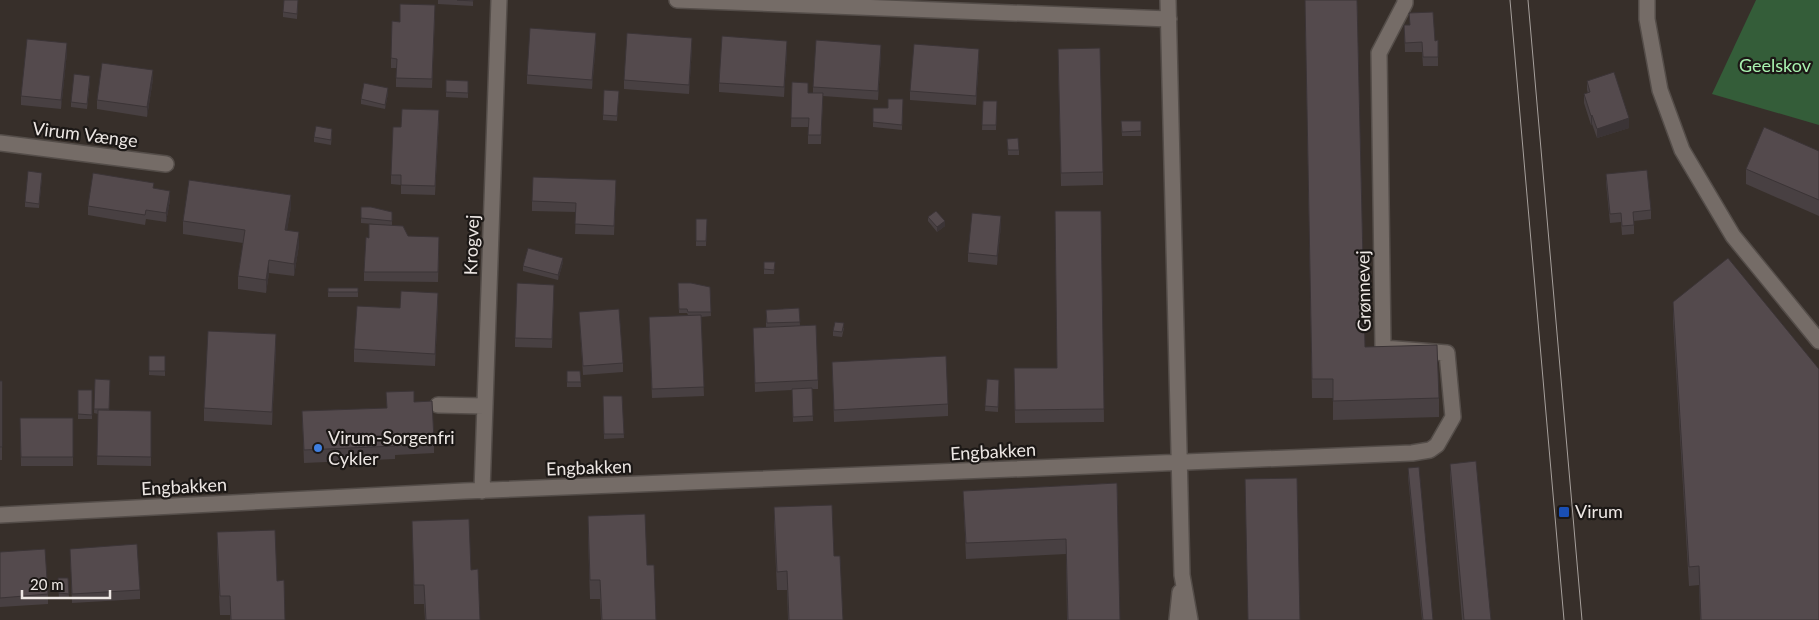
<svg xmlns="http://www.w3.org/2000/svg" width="1819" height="620" font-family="Lato,sans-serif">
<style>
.green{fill:#345d39}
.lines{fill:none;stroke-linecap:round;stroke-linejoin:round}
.minor-casing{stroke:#544d49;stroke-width:18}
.minor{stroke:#756c67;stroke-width:15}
.tram{stroke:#a6a09c;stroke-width:1}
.wall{fill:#484042}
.shaded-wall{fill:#3b3436}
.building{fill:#544a4d;stroke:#3b3436}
.shop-dot{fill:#3f7fe0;stroke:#1c1816;stroke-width:2}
.transit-dot{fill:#1a4fb4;stroke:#1c1816;stroke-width:2}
.labels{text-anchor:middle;stroke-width:4.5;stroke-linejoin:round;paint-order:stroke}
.park-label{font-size:18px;fill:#a9f2b0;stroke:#1c1816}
.street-label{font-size:18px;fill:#ede7e4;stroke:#1c1816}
.poi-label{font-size:18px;fill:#ede7e4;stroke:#1c1816;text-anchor:start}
</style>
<rect width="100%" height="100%" fill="#372f2a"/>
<path class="green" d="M1756,0H1819V125L1712,94Z"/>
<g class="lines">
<g class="minor-casing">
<path id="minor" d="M677,0L1169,19
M1168,0L1182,575L1190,620
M1647,0V19L1660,90L1682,150L1733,236L1819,341
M0,143L166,164
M438,405L484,406
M482,491L499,0
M0,515L464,491L1412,453L1430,450L1437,445L1453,417L1447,353L1383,348L1379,53L1405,3V0
M1177,620L1180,592"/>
</g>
<use href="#minor" class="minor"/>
<path class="tram" d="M1510,0L1564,620
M1528,0L1582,620"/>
</g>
<path class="wall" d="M298,0L297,19L283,17V12Z
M438,0H473V6L438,4Z
M1303,0H1357L1365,347L1439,398V417L1333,420V398H1312L1305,0Z
M435,14L432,88L396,87V68H391V58L400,22Z
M1404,25L1435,41L1438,40V66H1423L1422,52H1405Z
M596,42L592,89L527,84V75Z
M692,47L689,94L624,89V80Z
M787,50L784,97L719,92V83Z
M67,52L61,109L21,105V96Z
M881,54L878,100L823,96L821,144H808V127H791L792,82L808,93H813V87Z
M979,58L976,105L910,100V91Z
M1058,62L1103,172V185L1061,186Z
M153,79L147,117L97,109V100Z
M90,81L87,109L71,107V102Z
M468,81V98L446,97V92Z
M1587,81L1629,128L1597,138L1592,124L1591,125L1584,103V94L1588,93L1587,90Z
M619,91L617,121L603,120V115Z
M388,93L385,109L361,104V99Z
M903,99L902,130L873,127V108H888Z
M983,101H997L996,130H982Z
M439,119L435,195L401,194V185L391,184V175L401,127Z
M1121,121H1141V136H1122Z
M332,134L331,145L314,142V137Z
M1007,139L1019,150V155H1008Z
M1819,151V216L1746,184V169Z
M1606,174L1651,210V219L1634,221V234L1622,235L1621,222L1610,223L1606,183Z
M42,177L39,208L25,207V202Z
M154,188L170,200L166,222L146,219L145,225L88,215V206Z
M616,189L614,235L575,234L576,212L532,211V201Z
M291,207L287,230L299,245L294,276L269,273L266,293L238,289V276L243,243L183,234V221Z
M361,207L392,212V226L408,236L439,246L438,282L364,281V272L369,238L386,225L361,223Z
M1101,211L1104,422L1015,423L1014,368H1057Z
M928,217L945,226L937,232L928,221Z
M696,219H707L706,246H696Z
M1001,225L997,265L968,262V253Z
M563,262L558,280L523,271V266Z
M764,262H775L774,274H764Z
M710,287L711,316L701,317L704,396L652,398L649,326L688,315L687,313H679L678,288Z
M328,288H358V297H328Z
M554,294L552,348L515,347V338Z
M1673,302L1819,620H1700L1699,585L1689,586L1673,321Z
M438,305L435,366L354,362V349L400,308Z
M799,308L800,326L818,380V389H812L813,421L793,422L792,390L755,392L753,328L766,327V310Z
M579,312L623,363V372L583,375Z
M844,328L842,337L833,336V331Z
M276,347L272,425L204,421V408Z
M149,356H165V376L149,375Z
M832,362L948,404V416L834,422Z
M567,371H580L581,387H567Z
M95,379L110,380L109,411H151V466L97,465L98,414L94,413Z
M987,379L999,380L998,412L985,411Z
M0,381H2V460H0Z
M78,390H92V419H78Z
M386,392L414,402L434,440V453L395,455V459L304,463L302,411L387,408Z
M603,396H622L624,438L604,439Z
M20,418H73V466H21Z
M1450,464L1491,620H1462L1450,476Z
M1408,468L1433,620H1422L1408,477Z
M1117,483L1120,620H1067L1066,554L966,559L963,491Z
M774,507L834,556L843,620H788L787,590H777L774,526Z
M588,516L656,620H601L600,599H590L588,535Z
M412,521L471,570L480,620H425L424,604H414Z
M217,532L277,581L285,620H230V615H220L217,551Z
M70,549L140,590V599L72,603Z
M0,552L48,594V604L0,607Z
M58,578H68L69,598H59Z"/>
<path class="shaded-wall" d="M596,33V42L592,89V80Z
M692,38V47L689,94V85Z
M787,41V50L784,97V87Z
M67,43V52L61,109V100Z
M881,45V54L878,100V91Z
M979,49V58L976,105V96Z
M153,70V79L147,117V107Z
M388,88V93L385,109V105Z
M1592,115V124L1591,125V116Z
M1629,118V128L1597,138V129Z
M170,191V200L166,222V213Z
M291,195V207L285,243V230Z
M1001,216V225L997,265V256Z
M945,221V226L937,232V227Z
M299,232V245L294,276V264Z
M563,258V262L558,280V275Z
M269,260V273L266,293V280Z
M438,293V305L435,366V354Z
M276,334V347L272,425V412Z"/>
<path class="building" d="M284,0H298L297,14L283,12Z
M457,0H473V1Z
M1305,0H1357L1365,347L1437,345L1439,398L1333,401V379H1312Z
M400,4L435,5L432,79L396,78L397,59L391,58L392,21L400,22Z
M1433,12L1435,41L1438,40V57H1423L1422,42L1405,43L1404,25H1410L1409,13Z
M530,28L596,33L592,80L527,75Z
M627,33L692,38L689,85L624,80Z
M722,36L787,41L784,87L719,83Z
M27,39L67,43L61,100L21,96Z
M816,40L881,45L878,91L813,87Z
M914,44L979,49L976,96L910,91Z
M1100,48L1103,172L1061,173L1058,49Z
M102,63L153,70L147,107L97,100Z
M1614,72L1629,118L1597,129L1592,115L1591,116L1584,94L1590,92L1587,81Z
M74,74L90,76L87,104L71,102Z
M446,80L468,81V93L446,92Z
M792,82L808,83V93H823L821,135H808L809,118H791Z
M364,83L388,88L385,105L361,99Z
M604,90L619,91L617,116L603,115Z
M888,99H903L902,125L873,122V108H888Z
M983,101H997L996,125H982Z
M402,109L439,110L435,186L401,185V175H391L393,127H401Z
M1121,121H1141V131L1122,132Z
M316,126L332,129L331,140L314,137Z
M1764,127L1819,151V200L1746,169Z
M1018,138L1019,150H1008L1007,139Z
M1647,170L1651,210L1633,212L1634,225L1622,226L1621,213L1610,214L1606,174Z
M28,171L42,173L39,204L25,202Z
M93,173L154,183L153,188L170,191L166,213L146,210L145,215L88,206Z
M533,177L616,180L614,226L575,224L576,203L532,201Z
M189,180L291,195L285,230L299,232L294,264L269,260L266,280L238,276L245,230L183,221Z
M361,207H371L392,212V221L361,218Z
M936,211L945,221L937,227L928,217Z
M1055,211H1101L1104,409L1015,410L1014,368H1057Z
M972,213L1001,216L997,256L968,253Z
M696,219H707L706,241H696Z
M369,224L403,226L408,236L439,237L438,272H364L366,237L369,238Z
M528,248L563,258L558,275L523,266Z
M1728,258L1819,369V620H1701L1699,566L1689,567L1673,302Z
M764,262H775L774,270L764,269Z
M517,283L554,285L552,339L515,338Z
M678,283H691L710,287L711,312H688L687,309H679Z
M328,288H358V292H328Z
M401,291L438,293L435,354L354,349L357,306L400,308Z
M799,308L800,322L767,323L766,310Z
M619,309L623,363L583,366L579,312Z
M701,315L704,387L652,389L649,317Z
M835,322L844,323L842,332L833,331Z
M816,325L818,380L755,383L753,328Z
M208,331L276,334L272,412L204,408Z
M149,356H165V371H149Z
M946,356L948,404L834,410L832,362Z
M567,371H580L581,382H567Z
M95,379L110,380L109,409H94Z
M987,379L999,380L998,407L985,406Z
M0,381H2V447H0Z
M812,388L813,416L793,417L792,389Z
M78,390H92V415L78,414Z
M414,391V402L432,401L434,440L395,442V446L304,450L302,411L387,408L386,392Z
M603,396H622L624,434H604Z
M98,410L151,411V457L97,456Z
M20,418H73V457H21Z
M1476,461L1491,620H1464L1450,464Z
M1419,467L1433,620H1423L1408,468Z
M1297,478L1300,620H1248L1245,479Z
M1117,483L1120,620H1068L1066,539L966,543L963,491Z
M832,505L834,556H840L843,620H789L787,571L777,572L774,507Z
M645,514L647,565H654L656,620H602L600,580H590L588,516Z
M469,519L471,570L478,569L480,620H426L424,585H414L412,521Z
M275,530L277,581L284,580L285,620H231L230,596H220L217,532Z
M137,544L140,590L72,594L70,549Z
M45,549L48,594L0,598V552Z
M58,578H68L69,594L59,593Z"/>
<circle class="shop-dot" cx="318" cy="448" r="5"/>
<rect class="transit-dot" x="1558" y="506" width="12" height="12" rx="2.5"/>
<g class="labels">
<g class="park-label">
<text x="1775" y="72">Geelskov</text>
</g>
<g class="street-label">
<text transform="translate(85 135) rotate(7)" y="6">Virum Vænge</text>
<text transform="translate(472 245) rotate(-88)" y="6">Krogvej</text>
<text transform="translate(1364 291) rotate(-91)" y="6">Grønnevej</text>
<text transform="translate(993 452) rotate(-3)" y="6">Engbakken</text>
<text transform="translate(589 468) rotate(-2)" y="6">Engbakken</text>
<text transform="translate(184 487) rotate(-3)" y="6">Engbakken</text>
</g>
<g class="poi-label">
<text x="328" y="444">Virum-Sorgenfri<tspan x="328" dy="21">Cykler</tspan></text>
<text x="1575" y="518">Virum</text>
</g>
</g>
<path d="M22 590v8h88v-8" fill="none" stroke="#ede7e4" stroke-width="2.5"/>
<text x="30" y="590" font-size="15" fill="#ede7e4" stroke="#1c1816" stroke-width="4" paint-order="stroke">20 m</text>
</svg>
